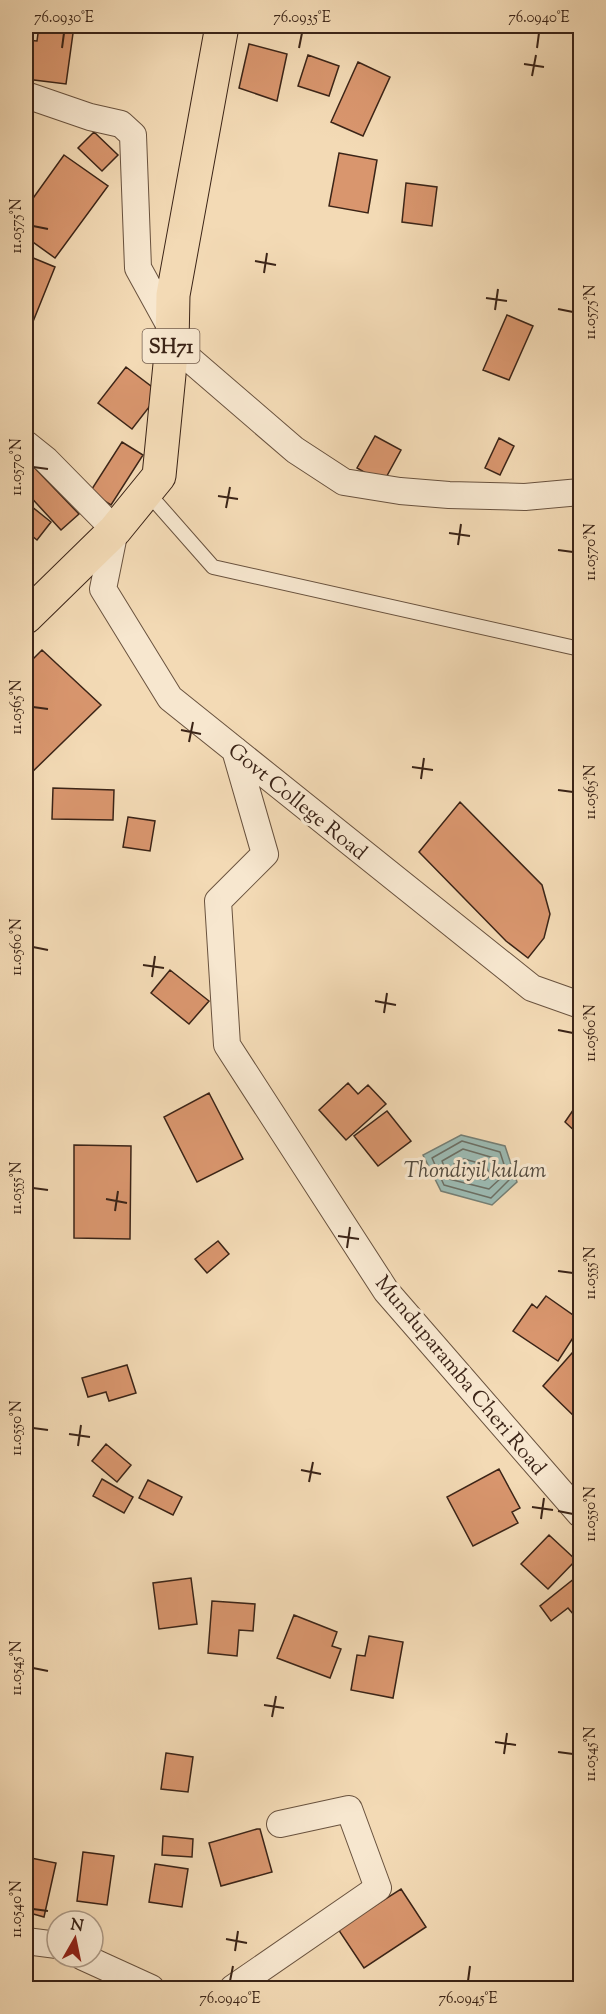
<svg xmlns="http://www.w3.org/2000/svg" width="606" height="2014" font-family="'Sorts Mill Goudy',serif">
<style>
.water{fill:#9cbab2;stroke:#757e74;stroke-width:1.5}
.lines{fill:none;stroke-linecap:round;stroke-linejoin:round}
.shore{stroke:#6c6f64;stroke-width:1.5}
.building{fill:#d9966e;stroke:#3b2417;stroke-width:1.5}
.service-casing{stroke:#69523e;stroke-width:16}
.minor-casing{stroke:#69523e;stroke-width:28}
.primary-casing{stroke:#3b2417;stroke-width:35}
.service{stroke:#f7e7cf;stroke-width:14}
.minor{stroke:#f7e7cf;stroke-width:26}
.primary{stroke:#f3dab5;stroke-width:33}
.ticks{fill:none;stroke:#3b2417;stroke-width:2}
.labels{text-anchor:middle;stroke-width:6;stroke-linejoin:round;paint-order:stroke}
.shield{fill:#f7e7cf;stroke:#735e4e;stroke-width:1.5}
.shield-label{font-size:20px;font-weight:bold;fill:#3b2417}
.street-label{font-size:21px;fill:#3b2417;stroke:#f7e7cf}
.water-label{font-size:22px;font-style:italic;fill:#534a3e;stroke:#f7e7cf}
.neatline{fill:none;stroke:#3b2417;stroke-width:2}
.ticks-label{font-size:15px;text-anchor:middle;fill:#3b2417}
</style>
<rect width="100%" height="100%" fill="#f3dab5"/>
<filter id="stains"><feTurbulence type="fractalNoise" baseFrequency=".00333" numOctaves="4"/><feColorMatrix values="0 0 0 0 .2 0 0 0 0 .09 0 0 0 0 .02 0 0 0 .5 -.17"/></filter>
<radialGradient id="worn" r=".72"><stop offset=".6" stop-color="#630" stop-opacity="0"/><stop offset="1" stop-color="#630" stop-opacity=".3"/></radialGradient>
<path class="water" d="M461,1135L505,1146L517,1182L492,1205L441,1191L423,1155Z"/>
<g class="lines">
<path class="shore" d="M462,1141L500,1152L509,1180L491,1198L444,1185L432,1158Z
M463,1149L494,1158L501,1178L489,1189L449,1179L442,1161Z
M464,1159L486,1165L490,1176L485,1180L457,1172L454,1164Z"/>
</g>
<path class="building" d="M39,26H74L66,84L26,79V40L37,41Z
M249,44L287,54L277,101L239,88Z
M308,55L339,66L329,96L298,86Z
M358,62L390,77L363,136L331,122Z
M94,132L118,155L102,171L78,148Z
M339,153L377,160L368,213L329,206Z
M64,155L108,186L55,258L26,237V208Z
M406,183L437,187L432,226L402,222Z
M26,255L55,267L26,339Z
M507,315L533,326L509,380L483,370Z
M126,367L160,393L132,429L98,403Z
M375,436L401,450L383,483L357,468Z
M499,438L514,446L500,475L485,468Z
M122,442L143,455L111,505L90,492Z
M28,461L79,514L61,530L26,492Z
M26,502L51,522L37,540L26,531Z
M42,650L101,705L26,778V666Z
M53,788L114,790L113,820L52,819Z
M460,802L542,885L550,914L544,938L528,958L506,941L419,852Z
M128,817L155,821L150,851L123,847Z
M170,970L209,1001L189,1024L151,993Z
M348,1083L358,1094L368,1085L386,1104L346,1140L319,1110Z
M209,1093L243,1159L197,1182L164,1117Z
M580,1100V1136L565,1122Z
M387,1111L411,1141L378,1166L354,1136Z
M74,1145L131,1146L130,1239L74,1238Z
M218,1241L229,1254L207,1273L195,1259Z
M546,1296L580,1320V1327L558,1361L513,1331L532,1304L537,1308Z
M580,1344V1422L543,1386Z
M127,1365L136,1393L109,1401L106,1392L88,1397L82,1378Z
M106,1444L131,1465L117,1482L92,1461Z
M499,1469L520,1508L512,1512L518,1523L473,1546L447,1497Z
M102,1479L133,1497L124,1513L93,1496Z
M148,1480L182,1497L173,1515L139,1498Z
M549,1535L576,1560L548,1589L521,1564Z
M580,1574V1620L579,1621L568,1608L551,1621L540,1606Z
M191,1578L197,1624L159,1629L153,1583Z
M212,1601L255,1604L253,1631L239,1630L237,1656L208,1653Z
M294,1615L337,1632L332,1646L341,1649L330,1678L277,1658Z
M369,1636L403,1642L393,1698L351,1690L357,1655L365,1656Z
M166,1753L193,1757L188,1792L161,1789Z
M257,1829H260L272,1872L221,1886L209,1843Z
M163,1836L193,1839L192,1857L162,1855Z
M83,1852L114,1856L107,1905L77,1901Z
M26,1857L56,1863L44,1917L26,1912Z
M155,1864L188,1869L182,1907L149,1902Z
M401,1889L426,1927L364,1968L338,1929Z"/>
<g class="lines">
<g class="service-casing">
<path id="service" d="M147,492L213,567L580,649"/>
</g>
<g class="minor-casing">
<path id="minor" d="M26,95L90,117L121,124L133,135L138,268L171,328
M172,344L295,450L344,482L400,491L449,495L525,497L580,492
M26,444L46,460L115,530L103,589L170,698L532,988L580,1005
M235,750L265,854L218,901L227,1045L386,1291L580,1514
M26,1941L57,1945
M83,1957L151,1988
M233,1988L378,1888L349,1809L280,1824"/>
</g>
<g class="primary-casing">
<path id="primary" d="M26,617L115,530L159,476L172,344L173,295L222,26"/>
</g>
<use href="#service" class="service"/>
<use href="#minor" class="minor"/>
<use href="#primary" class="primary"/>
</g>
<path class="ticks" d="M62,48L64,33M299,48L302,33M537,48L539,33M524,64L544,67M532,76L536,55M33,226L48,229M255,261L276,265M264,273L267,253M486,298L507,301M558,309L573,312M495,310L498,289M33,467L48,469M218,496L238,499M226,508L230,487M449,533L470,536M458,545L461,524M558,550L573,552M33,707L48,709M181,730L201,734M189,742L193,722M412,767L433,770M421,779L424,758M558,790L573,792M33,947L48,950M143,965L164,968M152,977L155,956M375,1001L396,1005M384,1013L387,993M558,1030L573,1033M33,1188L48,1190M106,1199L127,1203M115,1211L118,1191M338,1236L359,1239M347,1248L350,1227M558,1271L573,1273M33,1428L48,1430M69,1434L90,1437M78,1446L81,1425M301,1470L321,1474M309,1482L313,1462M532,1507L553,1510M558,1511L573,1514M541,1519L544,1498M33,1668L48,1671M264,1705L284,1708M272,1717L276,1696M495,1742L516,1745M558,1752L573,1754M504,1754L507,1733M33,1909L48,1911M226,1939L247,1943M235,1951L238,1931M230,1981L233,1966M468,1981L470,1966"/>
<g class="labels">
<rect class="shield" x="142.5" y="329" width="57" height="34" rx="4.5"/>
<g class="shield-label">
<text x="171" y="353">SH71</text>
</g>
<g class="street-label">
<text transform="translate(298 801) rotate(39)" y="7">Govt College Road</text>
<text transform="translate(461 1375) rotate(50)" y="7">Munduparamba Cheri Road</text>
</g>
<g class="water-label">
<text x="475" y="1177">Thondiyil kulam</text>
</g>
</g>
<rect width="606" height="2014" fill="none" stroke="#f3dab5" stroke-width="66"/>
<g transform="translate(75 1939) rotate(9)"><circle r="28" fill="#f7e7cf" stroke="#ac9985" stroke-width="1.5"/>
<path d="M0-4.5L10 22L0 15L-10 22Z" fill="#8f2418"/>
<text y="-9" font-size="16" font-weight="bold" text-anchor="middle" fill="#3b2417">N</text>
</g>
<rect x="33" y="33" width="540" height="1948" class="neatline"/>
<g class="ticks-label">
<text x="64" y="22">76.0930°E</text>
<text x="302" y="22">76.0935°E</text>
<text x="539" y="22">76.0940°E</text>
<text transform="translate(16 226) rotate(-90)" y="5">11.0575°N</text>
<text transform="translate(590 312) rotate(-90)" y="5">11.0575°N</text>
<text transform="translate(16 467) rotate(-90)" y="5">11.0570°N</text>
<text transform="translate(590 552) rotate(-90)" y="5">11.0570°N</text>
<text transform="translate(16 707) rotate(-90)" y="5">11.0565°N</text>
<text transform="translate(590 792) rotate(-90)" y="5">11.0565°N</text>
<text transform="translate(16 947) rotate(-90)" y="5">11.0560°N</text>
<text transform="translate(590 1033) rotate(-90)" y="5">11.0560°N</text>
<text transform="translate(16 1188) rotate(-90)" y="5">11.0555°N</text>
<text transform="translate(590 1273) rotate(-90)" y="5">11.0555°N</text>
<text transform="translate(16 1428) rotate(-90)" y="5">11.0550°N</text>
<text transform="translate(590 1514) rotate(-90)" y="5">11.0550°N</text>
<text transform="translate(16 1668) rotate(-90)" y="5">11.0545°N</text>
<text transform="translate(590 1754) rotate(-90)" y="5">11.0545°N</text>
<text transform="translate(16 1909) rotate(-90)" y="5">11.0540°N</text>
<text x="230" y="2003">76.0940°E</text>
<text x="468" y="2003">76.0945°E</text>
</g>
<rect width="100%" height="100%" filter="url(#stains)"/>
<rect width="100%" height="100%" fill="url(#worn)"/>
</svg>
